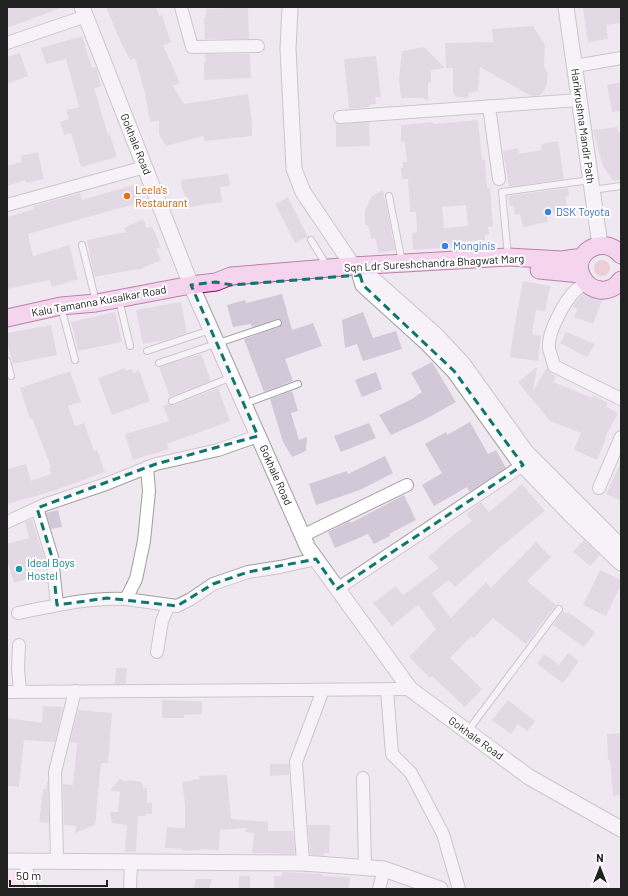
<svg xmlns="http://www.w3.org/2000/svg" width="628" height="896" font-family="Barlow,sans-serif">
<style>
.education{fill:#ffe3fa}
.grass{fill:#ebaec1}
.building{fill:#d2c8d8;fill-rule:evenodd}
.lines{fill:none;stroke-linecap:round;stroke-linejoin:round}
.service-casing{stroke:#9e9e9e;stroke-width:8}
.minor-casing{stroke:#9e9e9e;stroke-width:14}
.tertiary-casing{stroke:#9e9e9e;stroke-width:17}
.secondary-casing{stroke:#7c045a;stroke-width:19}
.service{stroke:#fff;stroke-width:6}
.minor{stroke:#fff;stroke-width:12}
.tertiary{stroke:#fff;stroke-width:15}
.secondary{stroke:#fabdec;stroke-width:17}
.marked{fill:none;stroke:#0f766e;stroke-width:3;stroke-dasharray:8 5;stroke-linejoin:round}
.food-dot{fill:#e8710a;stroke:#fff;stroke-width:1.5}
.shop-dot{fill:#3f7fe0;stroke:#fff;stroke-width:1.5}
.culture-dot{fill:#0f9aa8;stroke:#fff;stroke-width:1.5}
.labels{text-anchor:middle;stroke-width:4;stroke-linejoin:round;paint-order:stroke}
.street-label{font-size:11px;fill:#212121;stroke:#fff}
.food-label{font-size:11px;fill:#c56008;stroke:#fff;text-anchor:start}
.shop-label{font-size:11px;fill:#366cbe;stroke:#fff;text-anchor:start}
.culture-label{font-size:11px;fill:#0d838f;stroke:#fff;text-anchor:start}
</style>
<rect width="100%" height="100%" fill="#f0e8f1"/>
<path class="education" d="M7,869L11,870L17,876L22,889H7Z"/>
<path class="grass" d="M594 268a8 8 0 1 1 16 0a8 8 0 1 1-16 0Z"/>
<path class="building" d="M7,7H61V8L7,28Z
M106,7H156L159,16L162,15L171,43L163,45L180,83L173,86L184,104L248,94L252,123V136L205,141L203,136L166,146L159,134V121L150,122L145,93L135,58L130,60L120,40Z
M248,7L249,39H205L204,18H206V9Z
M583,7H621V23L606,25L608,39L588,42Z
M533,26L545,44L544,66L548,73L547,84L545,89L540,95L531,96L480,67L478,91L469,93L468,98L456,97L453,92V68H446L445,43L493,42L492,29Z
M82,36L92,68L96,67L101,86L94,88L108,135H110L117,157L81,167L71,133L64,135L60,122L69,119L66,110L79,107L66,59L46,64L41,48Z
M424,47L445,68L431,70V82L428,83V100L421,98H401L399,78L402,51Z
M20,53L28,76L7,84V57Z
M205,54H250L251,78L204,80V62H206Z
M376,56L381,97H375L376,104L369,105V107L349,109L344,59Z
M621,82V111L612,112L607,85Z
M478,120L482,160H485L487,188H490L493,226L488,227L489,234L485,235V240L454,242V247L413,250L412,233L417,232L416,212H410L408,179H402L401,168H403L402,162H407L405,142H401V125L433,122V124ZM466,205L468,226L444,228L442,207Z
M369,122L370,146L336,147V123L341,124Z
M618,127V132H621V180L613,181L603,166L593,130Z
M558,141L564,179L509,187L503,151L518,148L519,154L542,150L541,144Z
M38,152L44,179L26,183V180L7,186V166L22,162L21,156Z
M228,174L230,186L220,187L222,202L189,207L182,187L181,180Z
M133,185L138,203L28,234L33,256L69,245L78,279L52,287L50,280L7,289V217L34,209L33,206L80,193L82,200Z
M568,188L569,196H565L568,208L555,210L556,213L547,215L548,222L523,227L520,214L515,215L513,206H510L508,196Z
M383,190L395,250L379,253L375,238L371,239L368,225H365V210L372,196Z
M288,197L308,237L295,243L275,204Z
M143,219L147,228L152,226L161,247L156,249L161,260L138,270L137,269L94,277L87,240L126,232L124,228Z
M523,281L550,286L545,311L536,310L532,334L541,336L538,361L510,357L515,323Z
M282,294L292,330L313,323L322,346L285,359L293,381L264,392L244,339L279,327L282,324V321L277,319L252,327L251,324L233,327L227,305L245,300L246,303Z
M583,294L592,298L602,300L593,324L574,317L578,309L573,307V305Z
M181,302L187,333L165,340L143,344L136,310Z
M115,312L122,342L78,351L71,322Z
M363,312L373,338L396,331L402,349L363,361L357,344L345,348L342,320Z
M51,325L57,355L13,364L7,342V333Z
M566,332L595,344L587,357L560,343Z
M201,354L211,381L170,397L159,367Z
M432,362L456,402L424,420L391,435L379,415L412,399L422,392L411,373Z
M537,367L533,391L547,367L548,371L556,377L553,382L592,398L593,395L608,403L606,407L618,413L605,437L606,438L597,460L574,450L581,433L550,421L518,382Z
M125,368L126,371L132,369L134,373L139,370L150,401L112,415L98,378Z
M70,371L81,402L68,406L75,426L84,423L94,451L97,450L105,472L53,491L7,504V469L26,464L31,481L51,474L49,468L51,467L32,418L30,419L20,388Z
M376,372L382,389L362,397L355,380Z
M218,388L230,421L167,444L169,449L133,460L125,434L169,421L163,406L169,404L174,405Z
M292,391L298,411L291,413L299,440L307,437L306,451L292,457L283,442L270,399Z
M470,422L488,454L496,450L506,468L469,492L467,487L434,506L422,485L442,473L425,444L446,432L447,435Z
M369,423L376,438L341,452L334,436Z
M385,456L393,473L360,490L316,505L309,484L347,471L348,474Z
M621,462V501L606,494Z
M522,484L545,511L502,546L455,587L449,580L432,593L451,618L486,582L491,588L536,542L551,557L527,581L556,605L526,644L493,618L474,638L471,636L450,658L482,689L465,707L432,676L430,678L409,657L436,629L418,605L392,626L373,603L396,586L403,595L439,568L428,557L452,536L472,521L466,514L481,502L489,512Z
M404,495L416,520L389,534L390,536L374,544L368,534L335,548L328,532L350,521L351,523Z
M58,510L62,527L51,529L46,513Z
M32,519L45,561L28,566L32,577L14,583L7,560V544L29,538L25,522Z
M584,540L600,555L590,566L573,552Z
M600,570L621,580V585L606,616L583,605Z
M563,611L567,614L568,612L595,632L584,647L553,625Z
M568,653L579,661L563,683L537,664L544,654L559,665Z
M116,668H127L126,684H115Z
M162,700L202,701V714L184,715V718H162Z
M508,700L535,721L527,731L518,724L511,734L492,720Z
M43,706L63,707L55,742L24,740L19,787L7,786V718L42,723Z
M78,710L112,713L108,763H101L95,825L75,833L76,826L64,825L63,784L73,785L77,743L70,742Z
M621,733V795L613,796L610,760H608L607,734Z
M270,764H289V775L270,776Z
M227,775L231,819L268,822V831H293L295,854L252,853L254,833L246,832L247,828L220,830L219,850L200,849V850L182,851V849L165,848L167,827L185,828V804L182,782L200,779L199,776Z
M120,779L127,782L128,780L142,782L143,788H147V803L152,802V814H146V816H138L136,852H125L127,825L112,823L110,812H118L120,792L110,790Z
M47,782H48L49,823L39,822L43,789H46Z
M308,825H330L329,853H324V856L310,854Z
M282,872L323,874V876L350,877L349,889H274V876H282Z
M239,876H250V889H239Z
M196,879H212L209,889H194Z"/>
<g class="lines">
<g class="service-casing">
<path id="service" d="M592,190L621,186
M389,196L402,262
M311,240L327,266
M82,245L96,302
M508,256L502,192L583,181
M119,300L130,346
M61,307L75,360
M147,351L210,330
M7,361L11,376
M159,363L278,323
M172,401L232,377
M244,404L298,384
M467,732L559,609"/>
</g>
<g class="minor-casing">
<path id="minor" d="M181,7L192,47L258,46
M7,43L86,16
M575,66L621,58
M489,106L499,179
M340,117L579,100
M7,205L145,167
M587,283C583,285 579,287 576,290C565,300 547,333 549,348C550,354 553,360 554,366L621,399
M599,488L621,437
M37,508L52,557L57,605
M7,522L44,505L106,484L156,464L218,450L258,436
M302,536L407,485
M337,589L523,465
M126,599L177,606L191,599L213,584L248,572L280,567L316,559
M18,613C54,606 90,597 126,599L136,579L144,541L149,491L147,467
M19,645L18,668L20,692
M157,652L162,621L169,605
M387,689L392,754L411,773L443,834L459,889
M7,692L410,689
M363,778L365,868
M24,861L32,889
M57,861L55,772L75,691
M303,863L296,762L323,690
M130,889L131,862
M379,889L384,869"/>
</g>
<g class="tertiary-casing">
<path id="tertiary" d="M82,7L191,285L308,548L410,689L529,777L621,829
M290,7L288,49L294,169L303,192L353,266
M566,7L600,245
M360,275L363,285L428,344L454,371L517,459L571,515L621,563
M360,275L374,280L436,335L463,364L526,452L621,547
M7,861L303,863L384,869L440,889"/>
</g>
<g class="secondary-casing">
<path id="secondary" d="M621,255C601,231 567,257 584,280C588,286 593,289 600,290C608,291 616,287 621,280
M539,270L581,274
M7,318L61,306L96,303L191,285L216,282L231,276L353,266L508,257L562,260L582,257"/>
</g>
<use href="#service" class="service"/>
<use href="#minor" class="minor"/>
<use href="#tertiary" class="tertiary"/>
<use href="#secondary" class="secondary"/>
</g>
<path d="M0 0H628V896H0ZM360,275L363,285L454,371L523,465L337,589L316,559L248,572L213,584L177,606L107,598L57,605L52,557L37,508L156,464L258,436L191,285L216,282L232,285Z" fill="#f0e8f1" fill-opacity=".55" fill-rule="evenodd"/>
<path class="marked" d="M360,275L363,285L454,371L523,465L337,589L316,559L248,572L213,584L177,606L107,598L57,605L52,557L37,508L156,464L258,436L191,285L216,282L232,285Z"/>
<circle class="food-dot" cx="127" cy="196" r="4"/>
<g class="shop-dot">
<circle cx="548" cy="212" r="4"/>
<circle cx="445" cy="246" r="4"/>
</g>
<circle class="culture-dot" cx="19" cy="569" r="4"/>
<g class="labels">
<g class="street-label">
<text transform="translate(583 126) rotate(82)" y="4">Harikrushna Mandir Path</text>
<text transform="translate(136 144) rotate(68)" y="4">Gokhale Road</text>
<text transform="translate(434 263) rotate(-3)" y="4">Sqn Ldr Sureshchandra Bhagwat Marg</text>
<text transform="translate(99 301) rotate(-10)" y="4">Kalu Tamanna Kusalkar Road</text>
<text transform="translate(276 475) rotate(66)" y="4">Gokhale Road</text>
<text transform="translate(476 738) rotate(36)" y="4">Gokhale Road</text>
</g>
<g class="food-label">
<text x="135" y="194">Leela's<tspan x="135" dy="13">Restaurant</tspan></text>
</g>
<g class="shop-label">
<text x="556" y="216">DSK Toyota</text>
<text x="453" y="250">Monginis</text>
</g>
<g class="culture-label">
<text x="27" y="567">Ideal Boys<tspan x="27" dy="13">Hostel</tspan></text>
</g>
</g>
<rect width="628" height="896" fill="none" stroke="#212121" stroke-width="16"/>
<g transform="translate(600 868)" stroke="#ffffff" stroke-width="3" paint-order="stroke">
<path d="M0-3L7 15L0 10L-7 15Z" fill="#212121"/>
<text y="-6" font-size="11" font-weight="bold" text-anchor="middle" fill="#212121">N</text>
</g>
<path d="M10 880v6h97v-6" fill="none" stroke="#212121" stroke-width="2"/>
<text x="16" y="880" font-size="12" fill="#212121" stroke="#ffffff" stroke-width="3" paint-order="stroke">50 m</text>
</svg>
